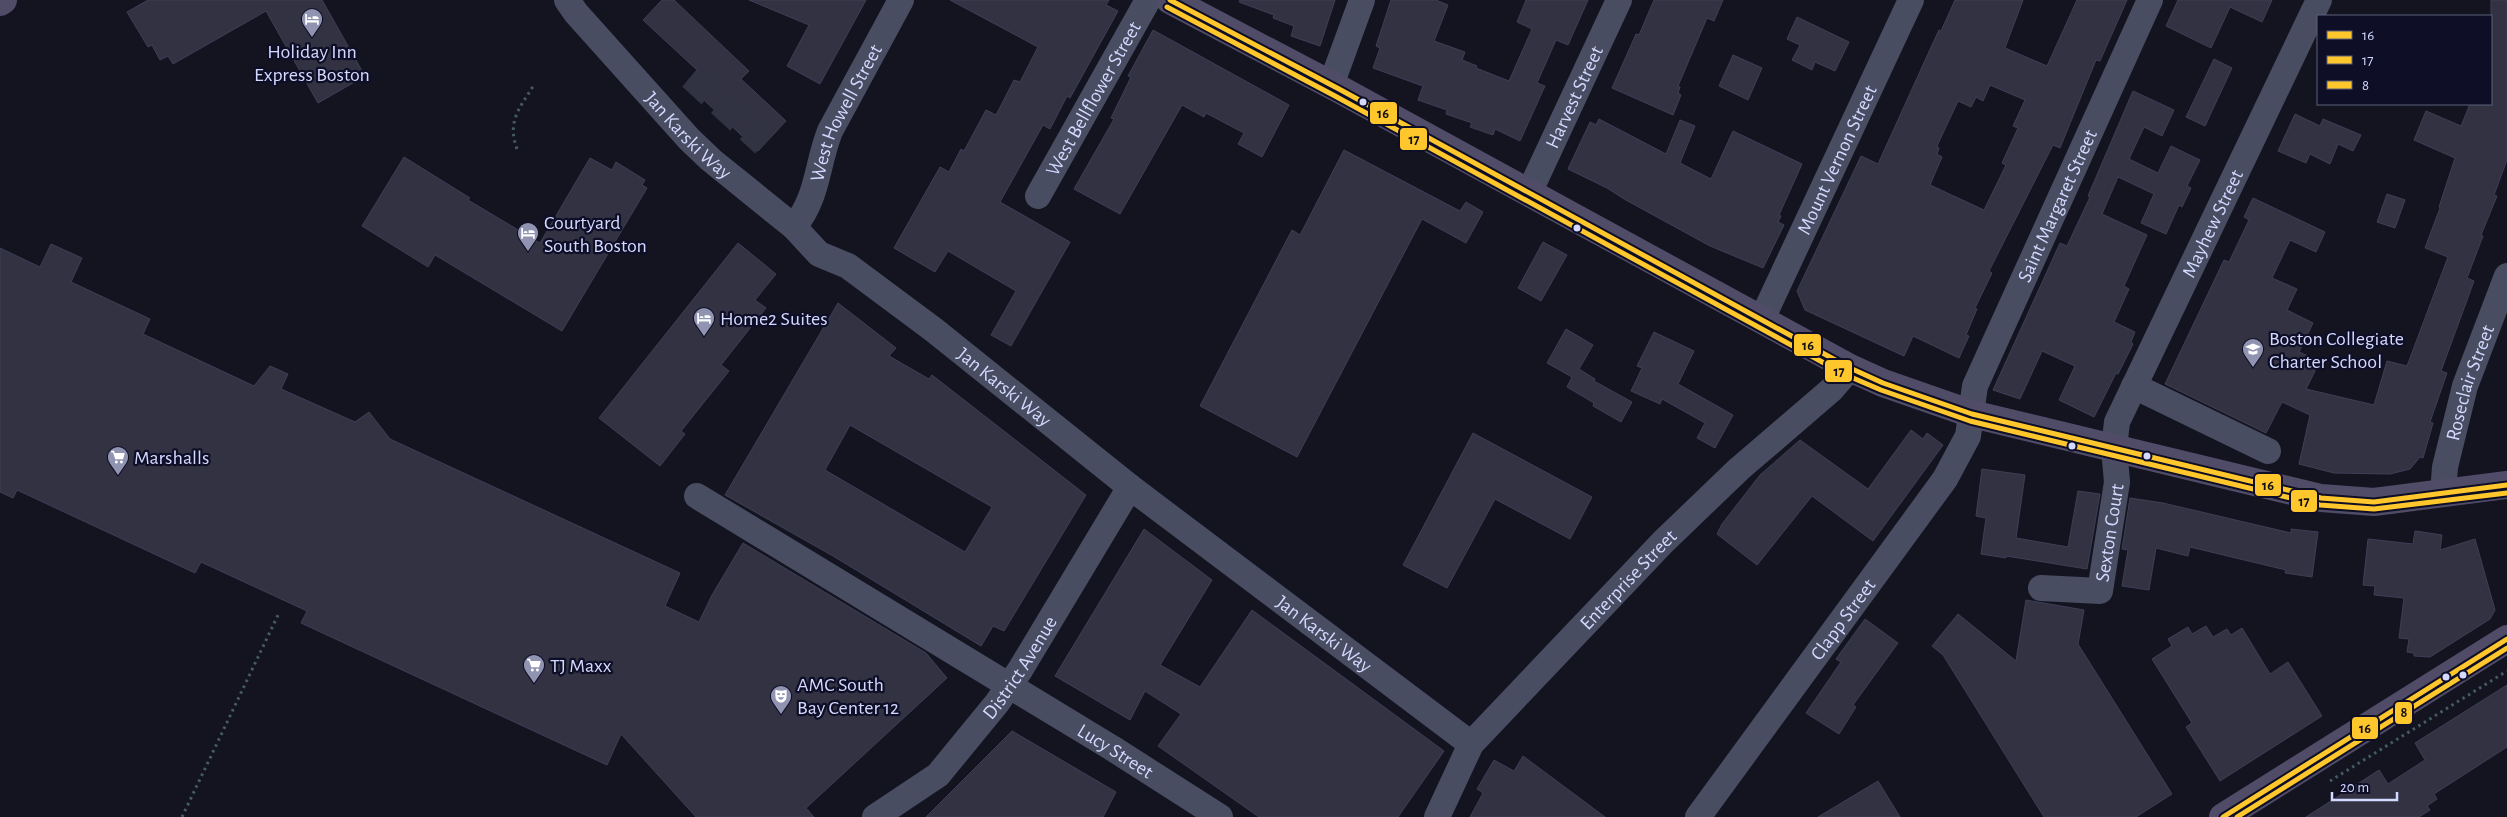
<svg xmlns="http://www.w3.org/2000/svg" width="2507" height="817" font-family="'Alegreya Sans',sans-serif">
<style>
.building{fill:#323243;stroke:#3e3f56;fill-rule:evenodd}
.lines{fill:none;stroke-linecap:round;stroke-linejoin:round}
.minor-tunnel{stroke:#313242;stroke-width:26;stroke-dasharray:26 13;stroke-linecap:butt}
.path{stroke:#455b63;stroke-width:3;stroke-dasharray:2.5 4;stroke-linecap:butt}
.minor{stroke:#484d62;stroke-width:26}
.major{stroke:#504c68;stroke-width:28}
.bus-1-casing{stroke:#0e0f27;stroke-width:9}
.bus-2-casing{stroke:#0e0f27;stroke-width:9}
.bus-3-casing{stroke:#0e0f27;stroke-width:9}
.bus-1{stroke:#ffc72c;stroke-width:5}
.bus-2{stroke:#ffc72c;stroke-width:5}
.bus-3{stroke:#ffc72c;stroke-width:5}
.bus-dot{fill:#d4d9ff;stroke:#0e0f27;stroke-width:2}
.labels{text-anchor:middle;stroke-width:4.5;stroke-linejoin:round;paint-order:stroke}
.poi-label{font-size:20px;fill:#d4d9ff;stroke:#0e0f27;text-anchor:start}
.street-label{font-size:20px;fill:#d4d9ff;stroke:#0e0f27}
.line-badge{stroke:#0e0f27;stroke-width:2}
.pale-badge-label{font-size:14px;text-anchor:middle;font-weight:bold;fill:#111}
</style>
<rect width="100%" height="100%" fill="#141421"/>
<path class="building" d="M148,0H322L365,76L318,103L266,11L173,64L168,56L160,60L152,45L148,47L127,12Z
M662,0H674L749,71L741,79L786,121L758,151L686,83L697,70L643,20Z
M749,0H866L820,84L787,66L809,25Z
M950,0H1109L1106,5L1118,11L1070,98L1067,96L1050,129L1043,125L1000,202L1070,242L1011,346L991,335L1016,291L948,251L935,272L894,248L940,167L949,172L961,149L964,151L986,110L996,115L1014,80L1020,82L1038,47Z
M1240,0H1335L1320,46L1291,36L1294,26L1273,18L1274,15L1239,2Z
M1391,0H1436L1448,5L1434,41L1465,52L1462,60L1477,66L1476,68L1509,81L1532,29L1517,22L1526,0H1588L1568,45L1556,40L1537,83L1545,86L1520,141L1495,129L1493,135L1470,127L1472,123L1446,114L1447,110L1418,100L1423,86L1373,68L1380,48L1376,46Z
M1654,0H1723L1714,21L1707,18L1678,86L1680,87L1678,93L1681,95L1673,115L1612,88L1636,34L1639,35Z
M1955,0H2023L2005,48L2047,66L2077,0H2127L2100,61L2096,60L2060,148L2053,145L1989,271L1992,273L1975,308L1977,309L1966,335L1969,336L1959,358L1913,336L1904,356L1805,310L1797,291L1861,156L1878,164L1932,45L1939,30L1941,31ZM1990,85L2025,100L2013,126L2018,128L2002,163L2006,165L1984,210L1930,185L1942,157L1937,154L1939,148L1937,146L1958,101L1971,107L1976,97L1983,101Z
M2178,0H2272L2262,22L2230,7L2211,48L2166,26Z
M2491,0H2507V160L2494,195L2497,196L2481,235L2483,236L2467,278L2474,281L2441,371L2447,373L2430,422L2433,423L2423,458L2420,457L2410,469L2390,474L2334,473L2299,464L2310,415L2282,402L2266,433L2165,384L2224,260L2229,262L2249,220L2244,217L2253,198L2325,232L2316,252L2290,240L2272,278L2297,289L2287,310L2313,323L2299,352L2320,361L2306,389L2374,405L2387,361L2407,366L2448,257L2425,248L2440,208L2439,207L2455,158L2414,140L2426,111L2461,126L2470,104H2491Z
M1797,17L1849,42L1835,71L1815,62L1812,70L1792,60L1800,45L1787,39Z
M1153,30L1289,105L1262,157L1238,144L1244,133L1206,113L1204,117L1182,105L1120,214L1074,189L1114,119L1111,118L1131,77L1128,76Z
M1733,55L1762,68L1748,100L1719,86Z
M2214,59L2232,68L2205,126L2186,117Z
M2133,91L2174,110L2162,136L2144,127L2129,159L2158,173L2171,146L2200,160L2187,186L2191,188L2182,207L2179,205L2166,234L2141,223L2154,194L2118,177L2102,214L2147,235L2124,286L2129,289L2114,322L2135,332L2131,342L2133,344L2118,374L2116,373L2094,417L2059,400L2075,366L2042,351L2020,399L1993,390L2060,243L2067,246L2090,197L2088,196Z
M2295,114L2320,126L2323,119L2361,135L2353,151L2338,144L2330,164L2310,154L2306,163L2278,151Z
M1599,119L1666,154L1680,120L1695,126L1680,163L1711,179L1733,131L1802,164L1779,215L1781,216L1778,222L1784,225L1763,268L1710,246L1624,199L1607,188L1568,169L1590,122L1596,125Z
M1344,150L1460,211L1466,202L1483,212L1466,243L1422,219L1297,457L1200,406L1292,230L1300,235Z
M404,157L470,198L468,200L540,243L590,158L612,170L616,162L645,180L642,185L647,188L562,331L435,255L428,267L362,226Z
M2387,194L2405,200L2395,228L2377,222Z
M1543,242L1567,255L1541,301L1518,288Z
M738,243L776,274L755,300L766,308L721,365L729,371L681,431L685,434L660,466L599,418Z
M51,244L82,258L71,282L150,319L143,334L254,386L270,366L288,374L281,389L355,422L369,412L390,439L680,573L665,606L699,622L712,595L743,543L926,653L947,678L806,808L814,817H696L621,734L607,765L301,623L307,611L201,562L195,573L17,490L13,498L0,492V248L40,267Z
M838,303L896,348L889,356L929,379L932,375L1086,495L1004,631L993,626L981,646L833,556L725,495ZM850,425L992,507L965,552L825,470Z
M1566,329L1593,345L1579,369L1595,379L1594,381L1632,402L1621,422L1593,406L1594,403L1567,387L1572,377L1547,363Z
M1654,332L1694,351L1678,384L1733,415L1715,448L1697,438L1705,423L1662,399L1660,404L1631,391L1642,368L1637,366Z
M1911,430L1923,439L1927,433L1943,445L1873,541L1812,496L1757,565L1717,534L1722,524L1760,475L1800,440L1868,489Z
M1473,433L1592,497L1570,539L1495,499L1447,588L1403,565Z
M1982,469L2025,475L2016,538L2068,547L2078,491L2100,494L2087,569L2006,556V558L1981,554L1986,518L1976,516Z
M2130,498L2163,503L2291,533V529L2318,532L2312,577L2285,573L2286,570L2190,547L2188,556L2156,548L2149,590L2122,586L2128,550L2122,549Z
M1144,529L1212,580L1160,665L1200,687L1252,610L1444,751L1398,817H1259L1158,746L1181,714L1145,691L1130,720L1055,676Z
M2415,531L2442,535L2440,550L2475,539L2495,610L2490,619L2430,657L2414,656V653L2407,652L2409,639L2399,638L2404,598L2374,595L2375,586L2363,585L2368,539L2413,544Z
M2026,600L2084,610L2078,644L2172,794L2136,817H2044L1943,655L1932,646L1958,614L2016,661Z
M1865,619L1898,643L1853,705L1856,707L1839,734L1806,713L1841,662L1836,659Z
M2206,626L2213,637L2227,629L2231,635L2242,628L2270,674L2288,662L2322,716L2220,781L2186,727L2192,723L2152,659L2172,646L2168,639L2188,627L2192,634Z
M2507,685V747L2434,794L2437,799L2427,806L2430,810L2419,817H2306L2379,770L2388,784L2425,760L2415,743Z
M1012,731L1116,792L1103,817H926Z
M1523,756L1605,817H1470L1483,793L1477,789L1494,760L1514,771Z
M1878,781L1900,817H1818Z"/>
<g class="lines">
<path class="minor-tunnel" d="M691,77L764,144"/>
<path class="path" d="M517,149C507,121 519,109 534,85
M2330,781L2507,671
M182,817L278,615"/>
<g class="minor">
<path id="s1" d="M567,0L576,13L689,139L711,160L794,227L819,254L848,266L934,330L1130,487L1471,744"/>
<path d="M1331,85L1362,0"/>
<path id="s2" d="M1529,193L1619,0"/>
<path id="s3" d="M1038,196L1148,0"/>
<path id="s4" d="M794,227C819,195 816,167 830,131L901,0"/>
<path id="s5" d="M1762,319L1911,0"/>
<path d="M2134,386L2268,451"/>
<path id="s6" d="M2443,494L2445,467L2465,386L2507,276"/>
<path id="s7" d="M697,496L1112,748L1220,817"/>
<path id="s8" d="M2041,588L2100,591L2117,482L2114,448L2117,422L2319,0"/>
<path id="s9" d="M875,817L938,775L997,703L1020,670L1130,487"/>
<path id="s10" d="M1437,817L1471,744L1663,542L1739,469L1831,390L1850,368"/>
<path id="s11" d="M1698,817L1945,479L1968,436L1975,386L2150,0"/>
</g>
<path class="major" d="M1170,0L1339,89L1850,368L1883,383L1972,414L2321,498L2374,502L2507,485
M0,2L3,0
M2223,817L2507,639"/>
<g class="bus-1-casing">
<path id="bus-1" d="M1170,0L1339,89L1850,368L1883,383L1972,414L2321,498L2374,502L2507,485
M2223,817L2507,639"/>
</g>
<g class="bus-2-casing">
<path id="bus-2" d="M1167,7L1335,96L1846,375L1881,390L1970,421L2320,505L2374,509L2507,493"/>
</g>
<g class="bus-3-casing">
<path id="bus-3" d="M2237,817L2507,648"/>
</g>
<use href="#bus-1" class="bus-1"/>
<use href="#bus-2" class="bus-2"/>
<use href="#bus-3" class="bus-3"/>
</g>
<defs>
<g id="hotel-pin" transform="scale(1.125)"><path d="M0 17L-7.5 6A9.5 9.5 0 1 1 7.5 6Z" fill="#9194b1" stroke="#0e0f27"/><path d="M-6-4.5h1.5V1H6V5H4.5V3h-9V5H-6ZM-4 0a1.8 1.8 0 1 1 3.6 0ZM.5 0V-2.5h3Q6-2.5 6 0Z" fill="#fff"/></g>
<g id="school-pin" transform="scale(1.125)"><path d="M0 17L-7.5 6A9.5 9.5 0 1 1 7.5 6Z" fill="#9194b1" stroke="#0e0f27"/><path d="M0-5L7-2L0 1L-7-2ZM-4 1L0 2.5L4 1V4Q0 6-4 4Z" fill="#fff"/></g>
<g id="supermarket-pin" transform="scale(1.125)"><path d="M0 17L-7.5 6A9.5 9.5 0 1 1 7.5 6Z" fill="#9194b1" stroke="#0e0f27"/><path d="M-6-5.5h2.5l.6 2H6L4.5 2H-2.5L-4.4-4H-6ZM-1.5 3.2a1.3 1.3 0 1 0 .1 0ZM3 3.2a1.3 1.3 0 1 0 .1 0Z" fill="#fff"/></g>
<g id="theatre-pin" transform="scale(1.125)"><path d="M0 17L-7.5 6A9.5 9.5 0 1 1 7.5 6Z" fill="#9194b1" stroke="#0e0f27"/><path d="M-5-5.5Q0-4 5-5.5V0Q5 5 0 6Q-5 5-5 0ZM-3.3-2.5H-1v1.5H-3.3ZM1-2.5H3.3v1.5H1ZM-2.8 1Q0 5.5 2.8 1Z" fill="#fff"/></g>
</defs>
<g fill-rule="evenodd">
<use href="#hotel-pin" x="312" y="19"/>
<use href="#hotel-pin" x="528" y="233"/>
<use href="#hotel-pin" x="704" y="318"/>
<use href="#school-pin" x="2253" y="349"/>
<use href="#supermarket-pin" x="118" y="457"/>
<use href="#supermarket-pin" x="534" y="665"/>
<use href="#theatre-pin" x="781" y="696"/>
</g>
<g class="bus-dot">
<circle cx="1363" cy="102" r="4.5"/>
<circle cx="1577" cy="228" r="4.5"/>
<circle cx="2072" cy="446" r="4.5"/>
<circle cx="2147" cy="456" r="4.5"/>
<circle cx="2463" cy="675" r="4.5"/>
<circle cx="2446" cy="677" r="4.5"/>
</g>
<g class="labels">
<g class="poi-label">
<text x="312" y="58" text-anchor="middle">Holiday Inn<tspan x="312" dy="23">Express Boston</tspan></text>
<text x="544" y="229">Courtyard<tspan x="544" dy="23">South Boston</tspan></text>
<text x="720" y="325">Home2 Suites</text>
<text x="2269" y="345">Boston Collegiate<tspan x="2269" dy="23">Charter School</tspan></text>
<text x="134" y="464">Marshalls</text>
<text x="550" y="672">TJ Maxx</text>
<text x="797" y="691">AMC South<tspan x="797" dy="23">Bay Center 12</tspan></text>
</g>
<g class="street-label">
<text dy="7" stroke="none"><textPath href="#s2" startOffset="106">Harvest Street</textPath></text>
<text dy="7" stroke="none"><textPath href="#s3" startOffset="112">West Bellflower Street</textPath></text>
<text dy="7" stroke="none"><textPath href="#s4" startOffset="126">West Howell Street</textPath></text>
<text dy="7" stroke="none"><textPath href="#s1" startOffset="182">Jan Karski Way</textPath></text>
<text dy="7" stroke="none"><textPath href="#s5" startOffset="176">Mount Vernon Street</textPath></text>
<text dy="7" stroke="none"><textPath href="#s11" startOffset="716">Saint Margaret Street</textPath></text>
<text dy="7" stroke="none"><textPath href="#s8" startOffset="450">Mayhew Street</textPath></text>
<text dy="7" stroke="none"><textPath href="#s6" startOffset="115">Roseclair Street</textPath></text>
<text dy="7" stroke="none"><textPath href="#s1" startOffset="588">Jan Karski Way</textPath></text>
<text dy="7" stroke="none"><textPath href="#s8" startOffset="118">Sexton Court</textPath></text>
<text dy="7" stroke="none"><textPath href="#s10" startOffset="308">Enterprise Street</textPath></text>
<text dy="7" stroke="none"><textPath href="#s11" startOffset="245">Clapp Street</textPath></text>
<text dy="7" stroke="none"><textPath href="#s1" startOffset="992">Jan Karski Way</textPath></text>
<text dy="7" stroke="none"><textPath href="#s9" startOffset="211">District Avenue</textPath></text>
<text dy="7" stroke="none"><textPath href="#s7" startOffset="490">Lucy Street</textPath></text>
</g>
</g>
<g class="line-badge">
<rect x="1369" y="101" width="29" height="24" rx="5" fill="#ffc72c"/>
<rect x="1399" y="127" width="29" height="24" rx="5" fill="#ffc72c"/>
<rect x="1793" y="333" width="29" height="24" rx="5" fill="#ffc72c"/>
<rect x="1824" y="359" width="29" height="24" rx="5" fill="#ffc72c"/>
<rect x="2254" y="473" width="28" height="24" rx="5" fill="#ffc72c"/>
<rect x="2290" y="489" width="28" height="24" rx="5" fill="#ffc72c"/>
<rect x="2394" y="701" width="19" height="24" rx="5" fill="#ffc72c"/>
<rect x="2351" y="716" width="28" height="24" rx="5" fill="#ffc72c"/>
</g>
<g class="pale-badge-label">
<text x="1383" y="118">16</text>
<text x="1414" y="144">17</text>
<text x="1808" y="350">16</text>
<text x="1839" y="376">17</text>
<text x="2268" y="490">16</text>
<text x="2304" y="506">17</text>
<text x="2404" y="717">8</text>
<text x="2365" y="733">16</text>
</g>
<rect x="2317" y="15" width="175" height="90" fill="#0e0f27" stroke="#5d607d"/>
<rect x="2327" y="31" width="25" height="8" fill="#ffc72c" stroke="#5d607d"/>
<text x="2362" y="40" font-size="15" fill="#d4d9ff">16</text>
<rect x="2327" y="56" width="25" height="8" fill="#ffc72c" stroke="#5d607d"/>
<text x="2362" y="65" font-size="15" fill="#d4d9ff">17</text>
<rect x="2327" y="81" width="25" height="8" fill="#ffc72c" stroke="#5d607d"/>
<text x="2362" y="90" font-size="15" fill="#d4d9ff">8</text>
<path d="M2332 792v8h65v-8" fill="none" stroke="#d4d9ff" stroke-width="2.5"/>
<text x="2340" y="792" font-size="15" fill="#d4d9ff" stroke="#0e0f27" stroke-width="4" paint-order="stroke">20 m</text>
</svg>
